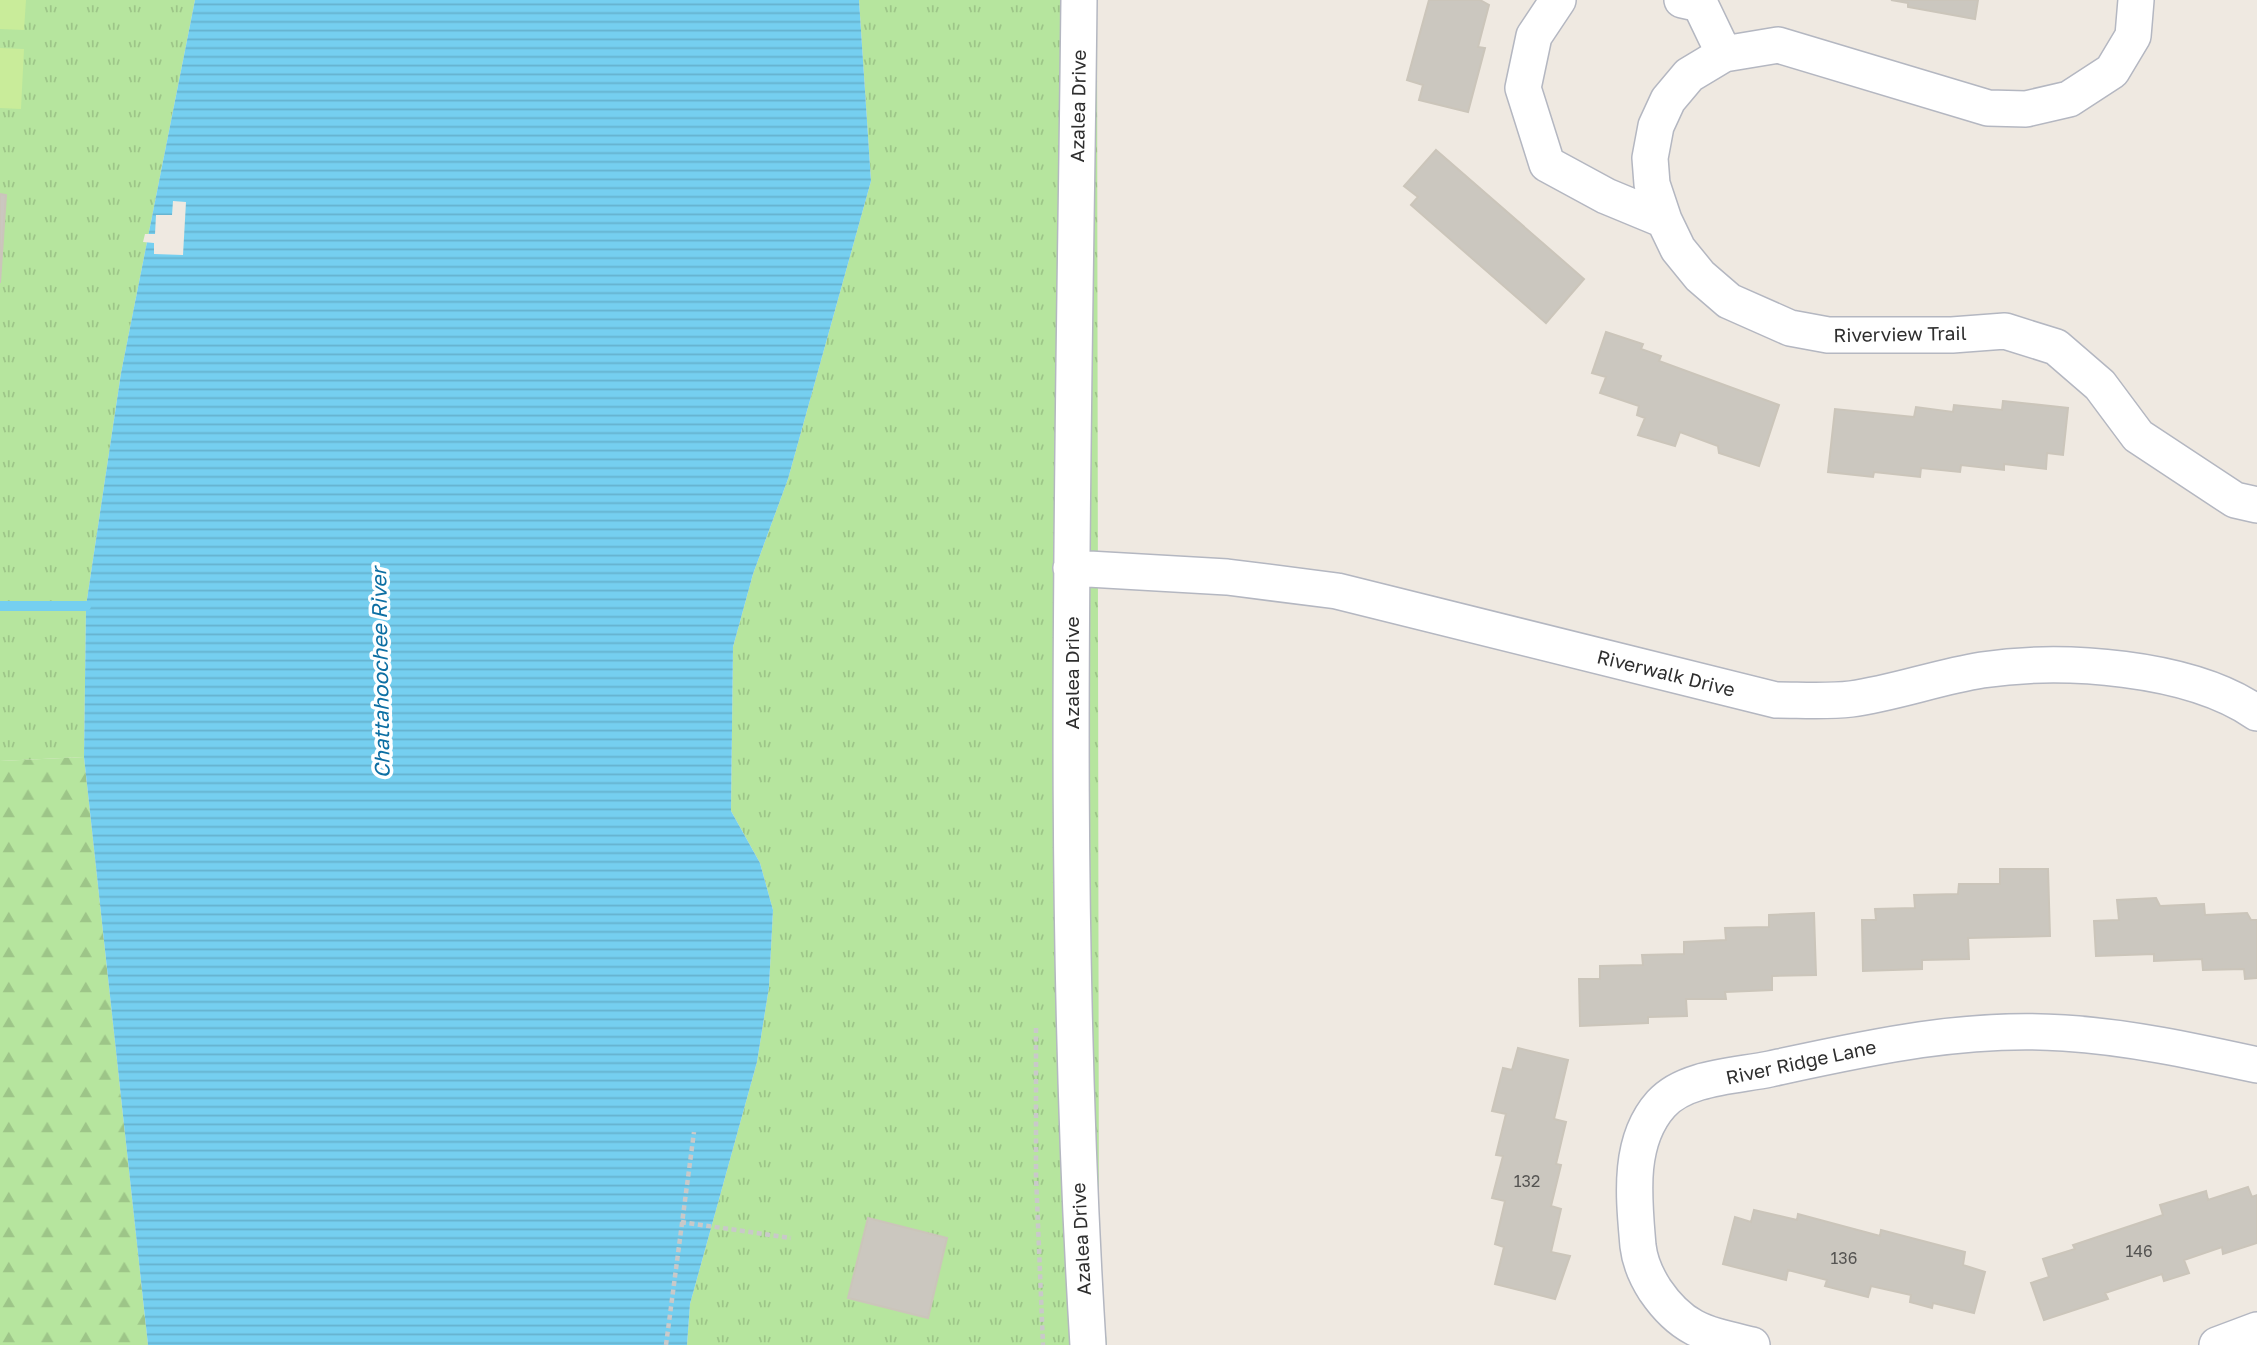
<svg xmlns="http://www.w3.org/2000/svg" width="2257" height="1345" font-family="'Golos Text',sans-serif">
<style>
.grass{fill:url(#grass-tufts)}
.forest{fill:url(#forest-firs)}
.pitch{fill:#c9ec9a}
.water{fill:url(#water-rules)}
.pier{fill:#efe9e1}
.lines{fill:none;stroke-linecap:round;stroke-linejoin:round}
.stream{stroke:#75cff0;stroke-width:10}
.building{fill:#cbc7bf;stroke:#cbc5ba;stroke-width:2}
.minor-casing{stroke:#b4b7c1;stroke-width:38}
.path{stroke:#c9c9c9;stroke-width:4.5;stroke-dasharray:5 3.5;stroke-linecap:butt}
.minor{stroke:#fff;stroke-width:35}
.labels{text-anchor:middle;stroke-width:7;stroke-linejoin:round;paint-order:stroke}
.number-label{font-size:16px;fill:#555452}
.street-label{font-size:19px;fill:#2e2e2e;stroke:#fff}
.water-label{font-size:21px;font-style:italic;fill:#0d6fa3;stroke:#fff}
</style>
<defs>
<pattern id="grass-tufts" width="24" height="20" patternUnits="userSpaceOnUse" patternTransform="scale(1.75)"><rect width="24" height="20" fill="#b6e59e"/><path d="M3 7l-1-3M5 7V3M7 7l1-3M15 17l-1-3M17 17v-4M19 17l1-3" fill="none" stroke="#9dc588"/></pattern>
<pattern id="forest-firs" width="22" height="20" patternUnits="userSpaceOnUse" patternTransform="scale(1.75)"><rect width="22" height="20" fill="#b6e59e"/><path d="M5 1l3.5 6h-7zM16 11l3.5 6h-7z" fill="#9dc588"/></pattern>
<pattern id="water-rules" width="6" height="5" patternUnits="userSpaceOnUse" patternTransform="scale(1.75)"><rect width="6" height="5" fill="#75cff0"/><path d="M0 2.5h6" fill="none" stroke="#66b2ce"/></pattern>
</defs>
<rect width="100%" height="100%" fill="#efe9e1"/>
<path class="grass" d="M0,0H195L121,373L86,606L84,757L0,761Z
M859,0H1097L1099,1271L1107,1345H687L690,1304L757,1062L769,987L773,910L760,863L731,811L733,647L753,574L788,479L871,181Z"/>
<path class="forest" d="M84,757L148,1345H0V761Z"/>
<path class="pitch" d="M0,0H26L24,30L0,29Z
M0,48L24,49L21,109L0,108Z"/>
<path class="water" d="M195,0H859L871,181L788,479L753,574L733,647L731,811L760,863L773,910L769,987L757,1062L690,1304L687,1345H148L84,757L86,606L121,373Z"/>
<path class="pier" d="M173,201L186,202L183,255L154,254V243L143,242L145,234H155L156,215H172Z"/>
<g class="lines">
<path class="stream" d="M0,606H86"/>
</g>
<path class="building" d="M1429,0H1480L1489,5L1478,47L1485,48L1468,112L1419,100L1423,85L1407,80Z
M1891,0H1978L1975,19L1908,7V3Z
M1436,150L1584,279L1546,323L1411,205L1418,197L1404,186Z
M0,194L6,195L0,283Z
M1606,332L1643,344L1641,349L1661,356L1659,361L1779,405L1759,466L1719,453L1718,446L1680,432L1675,446L1638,435L1645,418L1637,415L1639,406L1600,393L1606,377L1592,373Z
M2003,401L2068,408L2063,455L2047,453L2046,469L2004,464V470L1961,465L1960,472L1921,468L1920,477L1874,472L1873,477L1828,472L1835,409L1914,417L1916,407L1953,412L1954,405L2002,410Z
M2000,869H2048L2050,936L1968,938L1969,959L1922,960V969L1863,971L1862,920H1876L1875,909L1915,908L1914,895L1958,894L1959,884H2000Z
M2156,898L2160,906L2204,904L2205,915L2247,913L2251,920H2257V978L2245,979L2244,969L2203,970L2202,959L2154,961V954L2096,956L2094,921L2119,920L2117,900Z
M1814,913L1816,975L1772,976V990L1725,992L1726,999H1686L1687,1016L1648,1017V1023L1580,1026L1579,979H1600V966L1643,965L1642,955L1684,954V942L1726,940L1725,928L1769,927V915Z
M1518,1048L1568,1060L1554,1119L1566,1122L1556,1164L1561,1165L1551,1206L1561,1209L1551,1252L1570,1256L1555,1299L1495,1284L1504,1247L1495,1244L1505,1201L1492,1198L1503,1156L1496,1155L1506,1114L1492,1111L1503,1068L1512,1070Z
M2248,1187L2252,1197L2257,1195V1243L2223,1254L2222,1247L2184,1260L2189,1273L2164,1281L2162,1274L2105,1293L2108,1299L2044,1320L2031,1283L2049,1277L2043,1259L2075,1249L2073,1245L2163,1215L2160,1205L2206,1191L2208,1200Z
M1754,1210L1797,1220L1798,1214L1880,1236L1881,1230L1965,1252L1963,1265L1985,1272L1974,1313L1933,1303L1932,1308L1910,1302L1911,1295L1871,1286L1868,1297L1825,1286L1827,1280L1788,1270L1786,1280L1723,1264L1735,1217L1751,1222Z
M868,1218L947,1238L928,1318L848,1298Z"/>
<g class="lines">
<g class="minor-casing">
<path id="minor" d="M1079,0C1074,448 1060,897 1088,1345
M1558,0L1534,36L1523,88L1547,164L1606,196L1664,220
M1682,0L1700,4L1724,54
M2136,0L2133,36L2112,71L2069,99L2026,109L1988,108L1778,45L1724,54L1689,75L1668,100L1656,126L1650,158L1652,184L1664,220L1678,249L1700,276L1729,301L1790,328L1828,335H1952L2005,331L2056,347L2100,385L2138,436L2235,500L2257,505
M1071,568L1227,577L1337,591L1776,700C1800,700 1826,702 1851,699C1895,693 1938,677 1982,670C2062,658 2189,666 2257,713
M1752,1345C1706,1334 1683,1331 1655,1290C1646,1276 1640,1263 1638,1246C1634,1199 1627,1142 1661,1104C1685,1077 1736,1076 1770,1069C1867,1048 1964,1026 2064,1033C2129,1037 2193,1051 2257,1065
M2217,1345L2257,1330"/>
</g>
<path class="path" d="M1036,1028V1176L1043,1345
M681,1222L791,1238
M666,1345L694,1132"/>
<use href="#minor" class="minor"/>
</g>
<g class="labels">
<g class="number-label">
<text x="1527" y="1187">132</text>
<text x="2139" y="1257">146</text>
<text x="1844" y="1264">136</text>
</g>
<g class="street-label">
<text transform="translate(1078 106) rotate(-89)" y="7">Azalea Drive</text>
<text transform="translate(1900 334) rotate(-1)" y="7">Riverview Trail</text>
<text transform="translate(1072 673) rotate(-90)" y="7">Azalea Drive</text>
<text transform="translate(1666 673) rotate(14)" y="7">Riverwalk Drive</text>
<text transform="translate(1801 1062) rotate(-12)" y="7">River Ridge Lane</text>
<text transform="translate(1081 1239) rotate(-93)" y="7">Azalea Drive</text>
</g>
<g class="water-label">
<text transform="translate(381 673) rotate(-91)" y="7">Chattahoochee River</text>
</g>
</g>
</svg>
